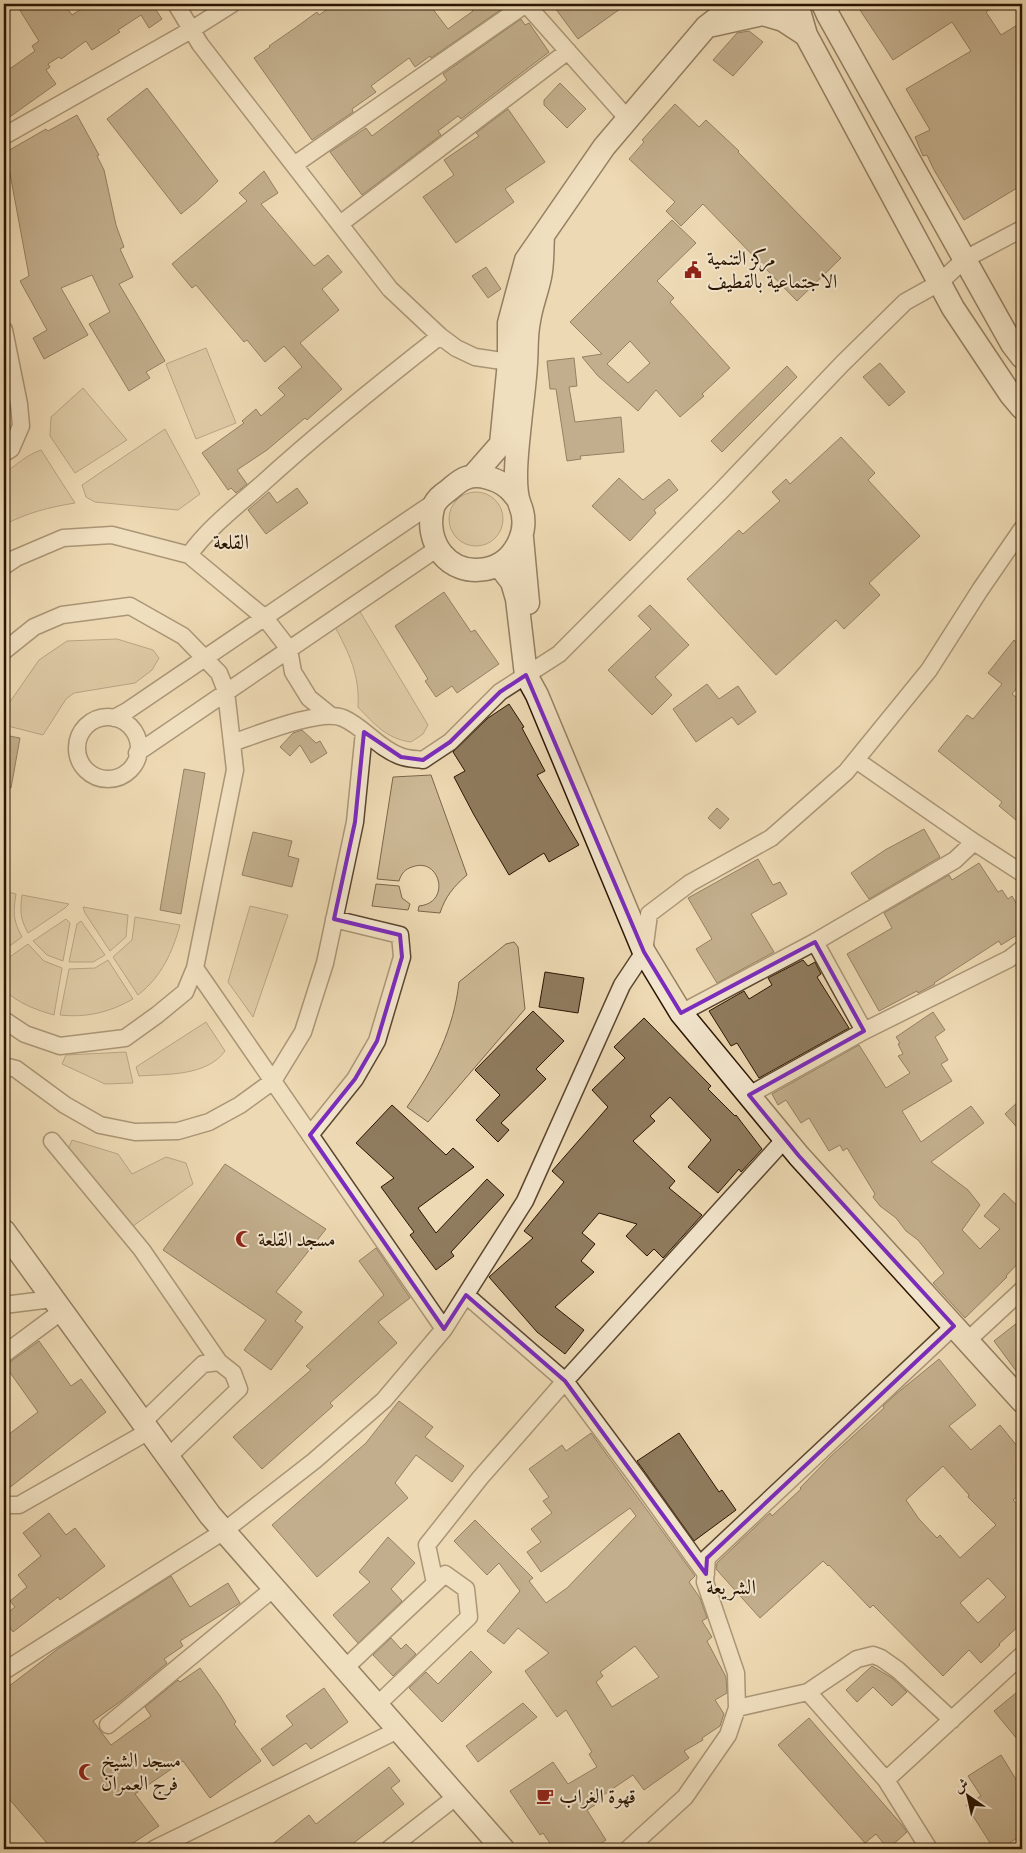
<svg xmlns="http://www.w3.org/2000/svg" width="1026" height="1853" font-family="Vollkorn,Amiri,serif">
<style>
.green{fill:#ccb895;stroke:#7b664b}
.building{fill:#8f7b5e;stroke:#2a1501;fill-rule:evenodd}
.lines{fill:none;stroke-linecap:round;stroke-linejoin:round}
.street-casing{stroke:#5b462e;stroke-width:19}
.secondary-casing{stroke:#2a1501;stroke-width:25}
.street{stroke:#f3e6ce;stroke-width:16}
.secondary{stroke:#f3e6ce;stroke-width:22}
.marked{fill:none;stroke:#7b2cbf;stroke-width:4;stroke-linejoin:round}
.labels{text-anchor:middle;stroke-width:4;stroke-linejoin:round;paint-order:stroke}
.poi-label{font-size:20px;fill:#2a1501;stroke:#f3e6ce;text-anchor:start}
.neighbourhood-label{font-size:21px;fill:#2a1501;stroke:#f3e6ce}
</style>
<rect width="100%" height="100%" fill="#edd9b3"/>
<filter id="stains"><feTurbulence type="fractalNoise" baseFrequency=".004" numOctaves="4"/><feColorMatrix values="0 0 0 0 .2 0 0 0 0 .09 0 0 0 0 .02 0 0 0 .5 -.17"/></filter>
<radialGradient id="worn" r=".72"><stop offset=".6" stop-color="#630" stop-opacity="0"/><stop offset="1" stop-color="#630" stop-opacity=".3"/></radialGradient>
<path class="green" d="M206,348L236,423L196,439L166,364Z
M83,388L127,440L75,473L50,436L51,417Z
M165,429L200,494L178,510L95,502L86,497L82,485Z
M41,450L75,503C50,507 26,513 4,525V473C17,465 26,455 41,450Z
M449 519a27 27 0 1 1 54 0a27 27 0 1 1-54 0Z
M359,610L428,725L423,734L411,742C387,739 374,724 358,707C360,675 349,653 334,625Z
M117,639L153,650L159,658L152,670L135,683L74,693L66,699L43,735L4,725L5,709L39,660L67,641Z
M431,775L467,875C454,886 445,897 440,913L418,911L419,906C452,903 440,856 412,867C405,869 401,874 399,881L377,879L393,777Z
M376,884L399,886L402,898L410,904L408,910L372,906Z
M4,891L16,894C13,913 13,920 22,937L4,950Z
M22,895L69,904L65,908L28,933C20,918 20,912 22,895Z
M250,906L288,915L253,1017L228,982Z
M83,907L128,915L126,937L110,951L85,913Z
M135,917L180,925C172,953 162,976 138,995L113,957L132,940Z
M66,919L70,923L63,961L47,955L33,941Z
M81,921L105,955L93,962H69L77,924Z
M514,942L518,947L525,1009L428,1122L407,1107C434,1069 454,1028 459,982L506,944Z
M28,944L44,961L62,968L54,1015C36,1010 18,1003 4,990V961Z
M108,960L133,999C110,1012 87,1018 60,1015L69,969L95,968Z
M206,1022L225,1051C207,1076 168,1074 139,1076L136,1067Z
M126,1052L133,1083L105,1084L62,1064L66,1055Z
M72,1140L118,1154L132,1174L166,1157L186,1163L193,1184L130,1228L66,1154Z"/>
<path class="building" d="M16,4H64L72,15L89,4H158L154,7L162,19L149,28L141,15L118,30L120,32L92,50L86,41L61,59L59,57L48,64L50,67L46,70L56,84L4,121V73L35,51L32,46L39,41Z
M335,4H429L448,29L473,11L468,4H509L431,58L430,56L415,67L409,58L371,86L376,92L352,109L353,112L312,140L254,58L270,47L269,46L295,28L317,12L319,15Z
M552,4H627L578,39Z
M856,4H999L986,12L1001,35L1022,22V185L964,220L934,170L927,155L923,156L915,137L930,130L906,89L971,51L952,22L893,60Z
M521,19L525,25L529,23L549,52L461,119L458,116L438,131L441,135L362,195L330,152L366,128L372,136L447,80L443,74Z
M749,31L763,42L733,76L713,60L737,33Z
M560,83L586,109L567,128L544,105V100Z
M147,88L218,181L197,201L181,214L107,119Z
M675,104L699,127L706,120L739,151L738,152L841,258L797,301L703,204L681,226L666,211L675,202L629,159L644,142L642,140Z
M508,109L545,162L505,189L514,202L456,243L423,197L454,175L444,160L479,136L476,133Z
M77,115L99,155L97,156L104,170L116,225L124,247L120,249L133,277L119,284L165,361L146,372L150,378L129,391L89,324L110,312L92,275L61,288L88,335L44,359L33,338L47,330L20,281L29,276L6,152L46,129L48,131Z
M264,171L278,193L261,204L314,266L328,255L342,272L322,289L339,310L300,343L342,389L307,420L305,418L267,450L237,470L247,484L236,493L231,488L228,490L202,453L244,423L242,421L256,409L261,416L285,395L278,388L302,367L284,346L265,362L247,340L244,342L196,285L192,288L172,264L247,201L239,193Z
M672,220L696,243L657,281L674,298L670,302L730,368L702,394L704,396L680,417L656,390L638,411L598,376L582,357L602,354L570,322ZM630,341L650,363L628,383L607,364Z
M486,267L501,289L488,298L472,276Z
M574,358L577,386L569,387L575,422L621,417L624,452L580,456L581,459L567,461L556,389H550L547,361Z
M880,363L905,392L889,406L863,377Z
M787,366L797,377L722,452L711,441Z
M841,437L875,473L868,480L920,536L869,583L880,595L844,629L836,620L776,675L687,579L739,530L743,534L780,501L772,492L786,479L790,484Z
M619,478L643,500L669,479L678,490L654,510L656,513L630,541L592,506Z
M297,488L308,503L266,534L248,510L269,492L277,503Z
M444,592L471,632L475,630L499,664L457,693L452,686L436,697L425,681L428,679L395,626Z
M650,605L689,645L655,677L672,695L652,715L608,670L651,629L638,616Z
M1014,640L1022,647V681L1012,694L1020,700L1016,705L1022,710V825L999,806L1002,802L938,751L967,715L973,719L1002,684L988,673Z
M707,684L719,699L738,686L756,712L738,725L732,717L696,742L673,709Z
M509,704L524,727L522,728L545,771L537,775L579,845L549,862L544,853L509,875L474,815L454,777L465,771L453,752L488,718Z
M302,730L316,743L320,741L327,753L311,763L300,745L290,756L280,747L293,733Z
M4,735L20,738L11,788H4Z
M184,769L205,773L181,914L160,910Z
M717,808L729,819L720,829L708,818Z
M924,829L940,857L869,899L851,873L885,850Z
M253,832L292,841L288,856L299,859L292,887L242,875Z
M758,859L773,885L780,882L787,894L751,914L774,952L717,983L696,949L712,939L688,898Z
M979,863L998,892L1002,890L1008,899L1012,896L1022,913V932L1001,945L999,941L934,983L935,984L918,993L917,991L879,1011L847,954L892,928L884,913L949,875L952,880Z
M803,960L808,966L815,962L821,974L817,977L849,1028L759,1078L737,1043L731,1046L709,1011L744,991L749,999L772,985L768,978Z
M545,972L584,978L578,1013L539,1007Z
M533,1011L564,1041L536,1069L546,1079L501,1123L509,1130L498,1142L476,1120L500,1095L475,1070Z
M933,1012L945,1030L935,1037L948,1060L941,1064L952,1081L902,1111L921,1142L971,1106L984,1123L931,1162L968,1190L980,1205L962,1230L980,1249L1000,1229L984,1216L1004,1193L1022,1210V1259L1006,1276L1007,1277L965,1318L933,1283L944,1273L918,1240L906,1231L896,1218L880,1206L873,1197L875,1194L847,1148L843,1151L840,1145L829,1151L809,1118L801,1123L786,1100L778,1105L772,1094L859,1045L886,1088L910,1073L898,1056L903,1054L898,1044L900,1043L896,1037Z
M644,1018L711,1086L708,1089L735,1116L736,1115L762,1149L741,1172L739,1169L718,1193L688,1167L711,1140L670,1097L650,1116L655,1121L633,1141L675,1181L669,1188L702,1215L663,1258L654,1249L647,1256L626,1236L637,1224L599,1213L582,1233L595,1244L581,1261L594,1272L555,1307L584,1330L565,1354L537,1332L489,1277L533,1238L524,1231L564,1182L552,1171L608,1107L592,1090L625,1058L614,1047Z
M1022,1098V1133L1005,1114Z
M392,1105L446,1155L453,1148L474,1167L418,1208L436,1233L487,1179L504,1195L451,1252L454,1256L436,1270L410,1235L414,1232L381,1187L394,1178L356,1143Z
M225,1164L326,1229L276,1292L302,1312L295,1321L303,1327L271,1370L244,1350L266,1320L163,1250Z
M376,1248L410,1298L378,1322L397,1343L330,1403L333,1406L262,1469L233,1437L311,1370L306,1366L384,1295L359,1261Z
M1022,1319V1379L994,1341Z
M39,1341L71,1386L81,1379L106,1412L4,1492V1438L38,1412L4,1364L10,1362Z
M939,1359L976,1405L949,1426L971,1450L1000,1425L1022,1452V1493L1013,1500L1022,1509V1623L999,1644L1000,1645L981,1663L969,1650L943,1676L873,1605L870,1608L829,1565L828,1566L823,1561L760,1618L716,1569L717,1563L770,1513L772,1516L801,1489L800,1488L830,1457L884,1408L883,1406L896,1394ZM943,1466L969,1495L968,1497L996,1525L960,1558L940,1535L937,1538L919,1519L906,1500ZM988,1578L1006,1597L978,1623L960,1603Z
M399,1401L433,1427L425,1437L464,1466L452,1482L416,1455L395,1483L408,1498L317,1577L272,1525L366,1443Z
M591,1433L695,1576L689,1582L700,1598L707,1618L702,1621L712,1637L707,1641L726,1677L727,1693L715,1700L724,1714L720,1726L702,1738L703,1740L684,1751L689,1758L644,1790L633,1775L599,1798L601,1801L587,1810L606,1840L593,1849H554L543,1833L540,1835L510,1791L553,1762L568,1784L597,1767L589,1754L592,1752L566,1710L557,1717L525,1671L549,1653L518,1628L504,1644L487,1631L520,1591L499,1563L487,1575L454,1541L475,1520L533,1578L529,1581L546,1603L567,1588L636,1516L630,1508L541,1572L527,1552L541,1542L531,1529L552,1513L543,1501L549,1497L529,1469L562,1445L566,1451ZM635,1646L659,1677L612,1707L596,1682L603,1676L600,1672Z
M679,1433L719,1492L722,1490L736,1510L694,1541L637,1461Z
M49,1513L66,1535L75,1528L105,1566L60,1600L58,1597L13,1632L4,1620V1616L15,1607L10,1601L27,1587L18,1575L41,1556L23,1533Z
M388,1537L415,1563L391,1589L402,1601L358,1643L333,1615L370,1582L359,1572Z
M171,1576L190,1607L228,1583L240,1603L180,1641L183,1646L164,1659L167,1663L121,1701L93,1721L111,1745L151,1716L145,1707L178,1680L180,1682L200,1668L220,1696L236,1722L234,1724L261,1761L210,1798L183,1761L135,1794L159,1826L124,1849H52L4,1793V1690L59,1648Z
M391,1638L401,1649L406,1644L416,1654L393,1676L373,1655Z
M471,1651L492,1672L442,1722L409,1688L426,1672L438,1684Z
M872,1666L892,1678L907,1692L892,1706L873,1687L857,1702L846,1690Z
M324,1688L348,1722L311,1749L306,1743L273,1766L261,1749L293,1725L286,1716Z
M1022,1688V1745L994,1711Z
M523,1703L537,1717L478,1762L466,1746Z
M809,1718L901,1824L907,1832L888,1849L876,1834L865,1843L778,1745Z
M1001,1755L1022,1789V1835L1000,1849H994L966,1805L981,1796L968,1776Z
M389,1767L400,1781L391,1788L404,1804L346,1849H266L309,1815L316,1824Z"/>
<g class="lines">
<g class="street-casing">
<path id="street" d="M176,4L200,44L390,289L440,336L456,348L475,357L509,362
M526,4L627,118
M4,136L191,30L232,4
M294,165L526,4
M340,224L568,51
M4,330L19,404L21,426L11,449L4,453
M189,555C209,527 237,506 263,483C320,431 380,383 440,336
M4,566L16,558L63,538L112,535L189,555L265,618L289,649L293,672L309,698L330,715
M4,651L34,627L62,615L130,606L183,636L219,673L226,691L235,770L195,968L185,992L157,1015L125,1038L60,1046L25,1034L4,1020
M77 748a31 31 0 1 1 62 0a31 31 0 1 1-62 0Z
M114,718L127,711L436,501
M232,743C256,735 321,708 343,718C364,727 378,748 400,756C407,759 416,759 423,760L450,742L500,692L559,654L721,491L842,364L905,302L939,283L965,259L1022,229
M137,753L438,548
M856,760L974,842L1022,873
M815,942L864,1031
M195,968L444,1329
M681,1013L815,942L955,860L974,842
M4,1066L16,1069L65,1105L100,1125L135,1132L178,1131L209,1122L240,1105L273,1081L303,1032L325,963L355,822L364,732
M749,1095L864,1031L1009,959L1022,949
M310,1135L355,1079L377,1041L402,957L400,935L334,919
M52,1141L142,1250L219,1362
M466,1295L565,1381L638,1479L706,1574
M4,1305L52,1299
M967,1341L1022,1290
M4,1354L62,1311
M143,1422L203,1364L219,1362L233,1373L239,1389L168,1457
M4,1505H19L149,1431
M435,1583L427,1545L480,1478L565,1381L785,1139
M345,1668L445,1574L466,1589L469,1617L377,1705
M4,1671L224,1531L314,1461L384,1400L444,1329L525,1201L622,985L644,952L649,914L690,883L771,838L846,772L929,670L980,590L1022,529
M808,1692L886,1780L929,1849
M737,1708L808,1692L857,1659L873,1655L881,1658L898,1670L952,1720
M108,1725L274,1588
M886,1780L1022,1655
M154,1849L398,1730
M389,1849L457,1796
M628,1849L685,1797L728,1735L737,1708L736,1673L705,1582L707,1558L954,1326"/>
</g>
<g class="secondary-casing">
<path id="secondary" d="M797,4L806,35L953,308L1011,395L1022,408
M823,4L828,15L1012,344L1022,357
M713,25L763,14L783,20L806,35
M473,476L501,444L509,362V323L526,260L604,147L706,27L736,4
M518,499C515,496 512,491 508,488C498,479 478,473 466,478C460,480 455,485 450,489C443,495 436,498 433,508C424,542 448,576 486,569C514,564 531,531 520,505C512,486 518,444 520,423C522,403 525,383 526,363C527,349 526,335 529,321C531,306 537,292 540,277C543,264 542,249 543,236
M522,538L528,603
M499,565L512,582L517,599L526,675L537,695L644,952L681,1013L799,1156L1022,1401
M4,1231L210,1515L503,1849"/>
</g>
<use href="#street" class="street"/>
<use href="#secondary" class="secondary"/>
</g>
<path d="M0 0H1026V1853H0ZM526,675L644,952L681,1013L815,942L864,1031L749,1095L799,1156L954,1326L707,1558L706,1574L565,1381L466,1295L444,1329L310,1135L355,1079L377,1041L402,957L400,935L334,919L355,822L364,732L401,757L423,760L450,742L500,692Z" fill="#edd9b3" fill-opacity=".55" fill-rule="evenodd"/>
<path class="marked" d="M526,675L644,952L681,1013L815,942L864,1031L749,1095L799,1156L954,1326L707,1558L706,1574L565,1381L466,1295L444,1329L310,1135L355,1079L377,1041L402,957L400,935L334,919L355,822L364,732L401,757L423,760L450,742L500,692Z"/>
<defs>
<g id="civic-bare" transform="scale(1.35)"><path d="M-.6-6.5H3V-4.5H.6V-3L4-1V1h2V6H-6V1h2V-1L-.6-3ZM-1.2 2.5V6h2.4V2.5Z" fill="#8f2418" stroke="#f3e6ce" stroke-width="2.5" paint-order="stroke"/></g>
<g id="mosque-bare" transform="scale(1.35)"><path d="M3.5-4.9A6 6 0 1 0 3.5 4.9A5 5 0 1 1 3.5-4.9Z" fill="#8f2418" stroke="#f3e6ce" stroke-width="2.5" paint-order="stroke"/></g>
<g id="cafe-bare" transform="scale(1.35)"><path d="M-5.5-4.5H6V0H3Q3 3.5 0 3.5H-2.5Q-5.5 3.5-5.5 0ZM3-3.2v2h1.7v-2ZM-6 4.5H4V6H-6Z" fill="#8f2418" stroke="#f3e6ce" stroke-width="2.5" paint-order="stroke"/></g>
</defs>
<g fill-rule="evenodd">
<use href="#civic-bare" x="693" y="270"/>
<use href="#mosque-bare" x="244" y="1239"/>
<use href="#mosque-bare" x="87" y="1772"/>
<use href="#cafe-bare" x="545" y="1796"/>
</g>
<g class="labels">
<g class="poi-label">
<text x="707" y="265">مركز التنمية<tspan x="707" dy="23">الاجتماعية بالقطيف</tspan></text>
<text x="258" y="1246">مسجد القلعة</text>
<text x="101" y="1767">مسجد الشيخ<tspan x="101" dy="23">فرج العمران</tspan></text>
<text x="559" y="1803">قهوة الغراب</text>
</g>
<g class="neighbourhood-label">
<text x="231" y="549">القلعة</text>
<text x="731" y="1594">الشريعة</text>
</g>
</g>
<rect width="1026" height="1853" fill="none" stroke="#edd9b3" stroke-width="20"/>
<rect x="5" y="5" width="1016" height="1843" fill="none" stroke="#2a1501" stroke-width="2.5"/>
<rect x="10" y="10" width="1006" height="1833" fill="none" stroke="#2a1501"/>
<g transform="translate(968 1796) rotate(326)" stroke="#f3e6ce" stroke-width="4" paint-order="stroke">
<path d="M0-4L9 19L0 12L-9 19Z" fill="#2a1501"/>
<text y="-8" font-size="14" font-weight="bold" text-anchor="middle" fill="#2a1501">ش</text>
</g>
<rect width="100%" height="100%" filter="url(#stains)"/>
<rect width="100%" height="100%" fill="url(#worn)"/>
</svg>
